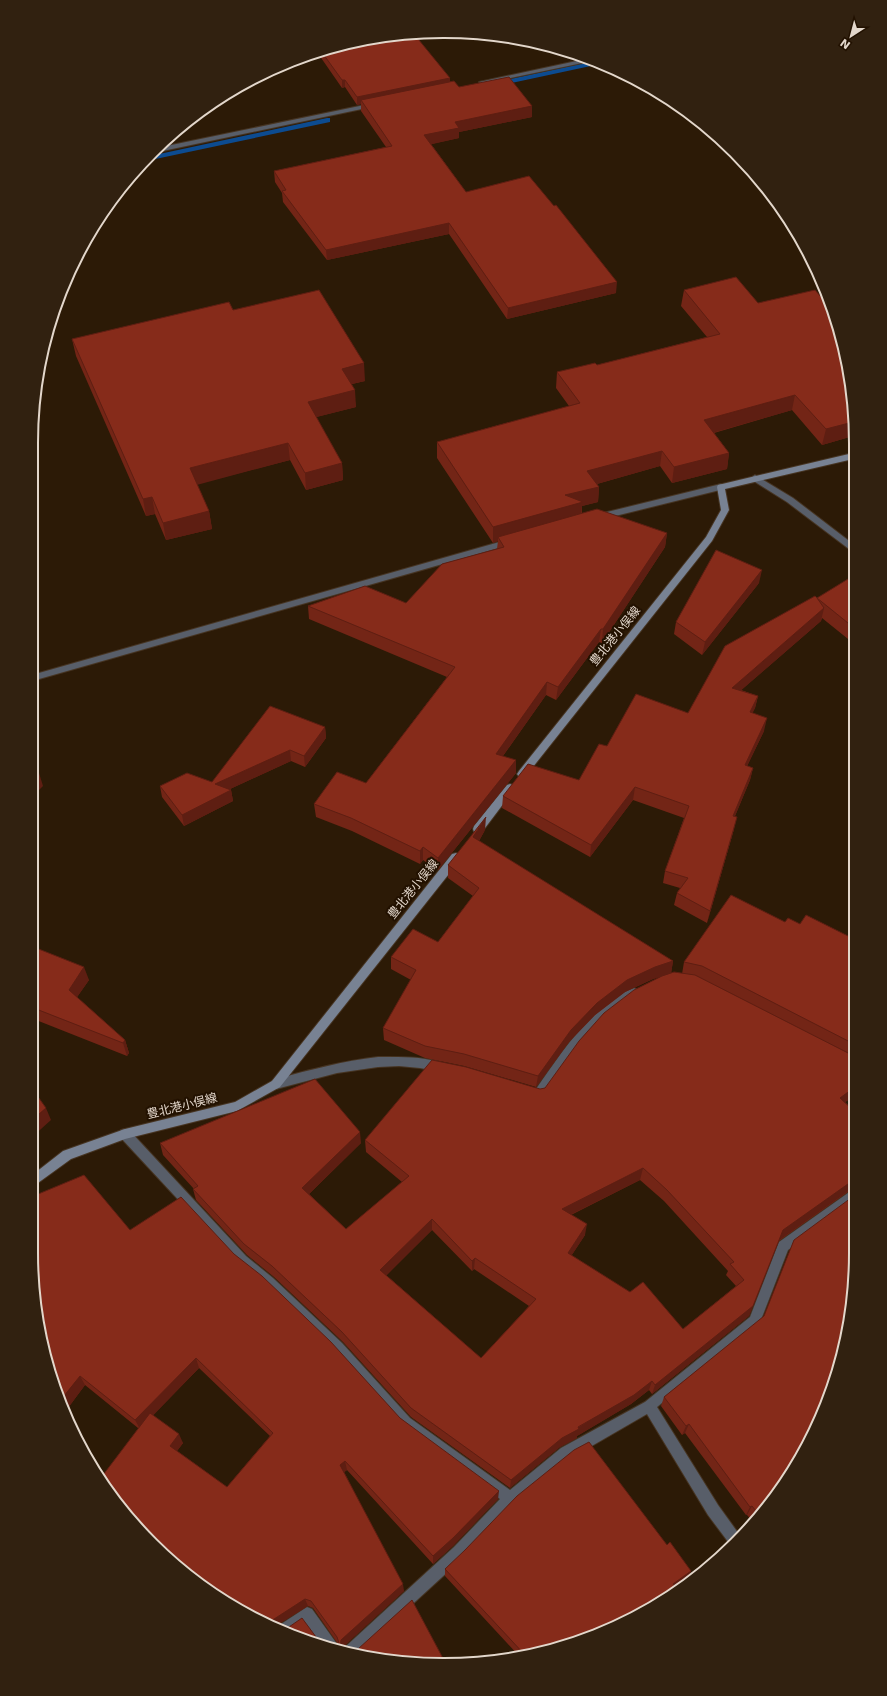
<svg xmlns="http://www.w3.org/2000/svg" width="887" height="1696" font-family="'DejaVu Sans','Noto Sans JP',sans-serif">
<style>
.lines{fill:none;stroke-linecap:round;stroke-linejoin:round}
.stream{fill:#0c4b90;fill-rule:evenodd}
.service-casing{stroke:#463422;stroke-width:2}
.minor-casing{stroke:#463422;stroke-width:2}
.secondary-casing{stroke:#463422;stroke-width:2}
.service{fill:#585e69;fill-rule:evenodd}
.minor{fill:#585e69;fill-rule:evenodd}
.secondary{fill:#788293;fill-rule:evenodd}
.wall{fill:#732516;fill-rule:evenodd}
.shaded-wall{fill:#5e1e12}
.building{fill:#862b1a;stroke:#5e1e12;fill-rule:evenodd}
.labels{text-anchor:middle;stroke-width:4;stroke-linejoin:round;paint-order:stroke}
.street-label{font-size:12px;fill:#e3d7cb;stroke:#210}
.rim{fill:none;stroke:#e3d7cb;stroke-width:2}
</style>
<rect width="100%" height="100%" fill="#2c1a06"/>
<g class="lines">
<path class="stream" d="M594,61L600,64L497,86L493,84L497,82Z
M327,118H330V122L146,161L150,156Z"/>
<g class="service-casing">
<path id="service" d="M125,1129L129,1130L246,1256L273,1278L342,1343L410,1418L510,1490L561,1448L645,1402L750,1317L779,1242L855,1188V1200L788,1250L759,1325L657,1407L718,1505L741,1537L732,1547L708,1515L647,1414L571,1458L515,1503L464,1557L358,1654L343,1652L344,1648L454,1547L500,1499L402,1426L334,1351L265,1286L238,1264L121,1138L119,1134L121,1130Z
M307,1607L312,1609L337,1644L339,1649L338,1651L321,1646L305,1623L288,1634L275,1628Z"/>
</g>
<g class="minor-casing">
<path id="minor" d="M586,59L592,61L482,84L479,82Z
M374,103L377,105L376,106L153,153L157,148Z
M755,475L793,498L853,544V552L787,502L752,480L751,478Z
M721,484L724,485L725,487L724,489L599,520L595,517L599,514Z
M510,539L514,542L513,544L32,681V675Z
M634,988L638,990L639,993L638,996L622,1005L596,1028L573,1055L543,1099L539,1100L531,1098L529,1094L531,1090L536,1089C560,1055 593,1003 634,988Z
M378,1057C400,1057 424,1056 445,1064L447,1067L445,1070L441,1072L420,1068L399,1066L378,1067L337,1073L276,1089L272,1087L270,1084L272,1081L276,1079C310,1070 343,1061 378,1057Z"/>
</g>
<g class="secondary-casing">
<path id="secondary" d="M853,453V459L725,489L729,510L712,541L525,777H519L517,774L519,771L706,537L721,510L717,487L718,485Z
M510,784L513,785L515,788L513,791L482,832H474L473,829L474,826L507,785Z
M456,853L460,854L461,857L460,860L280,1087L237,1111L125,1139L71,1159L31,1188V1176L63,1151L125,1129L235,1102L272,1081L452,854Z"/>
</g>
<use href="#service" class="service"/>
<use href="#minor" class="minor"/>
<use href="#secondary" class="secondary"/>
</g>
<path class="wall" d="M390,34L450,78V82L459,87L532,117L459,132V138L431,144L466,192L616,293L507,319L449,234L327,260L283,202L282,193L275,182L274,171L386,147L361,111V104L357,105L345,87L342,88L317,52Z
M684,290L758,303L852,389L853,436L822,445L792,410L714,433L729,453L727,469L672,483L660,466L597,484L599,487L598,502L582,506V513L667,533L665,547L602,643L599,642L556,700L546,695L503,756L516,773L438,870L423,860L420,864L352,831L316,817L314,804L366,783L447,677L309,619L308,606L406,603L497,549L498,541L493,543L437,458V442L569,406L556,388L557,372L597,365L707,337L681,306Z
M233,310L365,381L352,384L356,407L316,417L342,463L343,480L306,490L290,460L197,484L209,511L212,529L166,540L155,514L146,516L76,356L72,339Z
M759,583L702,655L674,634L676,622Z
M853,584V643L822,618L821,621L741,690L758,696L755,708L752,713L764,731L747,766L753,768L750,780L735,816L734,829L707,923L674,905L677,893L680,888L663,883L665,871L684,818L633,800L590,857L502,808L503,796L579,780L607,746L688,713L817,598Z
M325,727L326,738L305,767L291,761L230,789L231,790L233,801L184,826L162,797L160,786L212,782Z
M485,830L479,841L673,961L671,973L682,974L684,962L785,922L800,924L854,939L855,1095L845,1102L855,1112V1187L779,1241L749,1316L652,1394L649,1390L631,1404L577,1436V1438L560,1447L510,1488L411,1417L343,1342L274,1277L247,1255L196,1200L193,1189H194L163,1155L160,1143H361L309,1194L346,1229L402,1182L366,1152L365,1140L545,1088L662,976L653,979L625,992L595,1015L569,1042L536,1087L464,1066L425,1058L384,1040L383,1028L411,980L391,969V957L438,942L473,896L448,878V865ZM640,1180L664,1201L728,1271L726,1275L736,1286L683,1329L571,1256L585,1235L571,1215ZM432,1230L472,1271L474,1269L529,1306L481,1358L386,1275Z
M31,946L89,980L77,997L125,1040L129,1053L127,1056L31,1018Z
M130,1230L234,1254L400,1418L498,1499L453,1546L433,1564L347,1470L344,1472L404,1591L343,1647L446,1664L337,1651L285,1634L215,1596L138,1428L85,1385L65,1412ZM199,1368L270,1436L227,1487L177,1451L183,1443L153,1415ZM308,1606L313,1608L338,1644L336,1646L319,1641L277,1625Z
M794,1240L771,1503L754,1523L747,1515H746L685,1433L682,1435L661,1406L664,1397L764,1317Z
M667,1545L691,1571L688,1578L675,1587L550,1651L519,1656L445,1576V1569Z"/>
<path class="shaded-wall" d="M450,78V86L361,100V104L357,105V97Z
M342,80H345V87L342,88Z
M532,106V117L459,132V138L424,146V135L455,122Z
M169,136V142L162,143Z
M449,223V234L327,260L326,250Z
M617,282L616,293L507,319L508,308Z
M364,363L365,381L343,386L342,369Z
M355,390L356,407L309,419L308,402Z
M795,395L792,410L702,436L704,420Z
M853,422V436L822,445L826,429Z
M288,443L290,460L193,486L190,468Z
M662,451L660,466L586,487L587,471Z
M729,453L727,469L672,483L674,467Z
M342,463L343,480L306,490L305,473Z
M599,487L598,502L582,506L581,517L498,537V541L493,543V527L565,495Z
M152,497L155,514L146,516L143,499Z
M209,511L212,529L166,540L163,523Z
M667,533L665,547L602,643L603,629Z
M762,570L759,583L702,655L705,642Z
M824,608L821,621L730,700L732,688Z
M601,629L599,642L556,700L558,687Z
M547,682L546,695L495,767L496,754Z
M758,696L755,708L747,725L750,712Z
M767,718L764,731L742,777L745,765Z
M325,727L326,738L305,767L304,756Z
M290,750L291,761L217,795L215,784Z
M516,760V773L438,870V858Z
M753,768L750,780L730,828L733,816Z
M39,773L43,786L31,798V782Z
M635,787L633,800L590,857L591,845Z
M231,790L233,801L184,826L182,815Z
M486,817L485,830L473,851V837Z
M737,817L734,829L707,923L710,911Z
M423,847V860L420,864V851Z
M673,961L671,974L653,979L625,992L595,1015L569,1042L536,1087L538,1076L571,1030L597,1003L627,980L655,967Z
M84,967L89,980L73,1003L69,990Z
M125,1040L129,1053L127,1056L123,1043Z
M855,1087V1095L835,1110L840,1098Z
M46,1108L51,1120L31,1138V1121Z
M360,1132L361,1143L304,1199L302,1188Z
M643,1168L640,1180L560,1220L562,1209Z
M855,1179V1185L854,1187L778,1241L783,1230Z
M432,1219V1230L381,1281L380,1270Z
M587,1224L585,1235L566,1264L568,1253Z
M475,1258L474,1269L472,1271V1261Z
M753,1306L749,1316L652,1394L655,1385Z
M196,1358L199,1368L140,1429L135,1420Z
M80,1376L85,1385L65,1412L60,1401Z
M652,1381L649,1390L631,1404L577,1436V1438L560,1447L510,1488L511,1480L562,1438Z
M689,1424L685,1433L682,1435L686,1426Z
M179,1434L183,1443L174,1455L170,1446Z
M345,1461L347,1470L342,1474L340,1465Z
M499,1491L498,1499L453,1546L433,1564V1556Z
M752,1506L747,1515H746L750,1507Z
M691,1571L688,1578L669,1592L673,1584Z
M403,1584L404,1591L343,1647H340L341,1640Z
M305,1599L308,1606L274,1627L271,1621Z"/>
<path class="building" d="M390,34H414L450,78L357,97L345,80H342L321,51Z
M509,77L532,106L455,122L459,128L424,135L466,192L529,176L554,206L556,205L617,282L508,308L449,223L326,250L282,191L286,190L274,171L392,146L361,100L454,81L459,87Z
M736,277L758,303L815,290L830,307L852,389L853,422L826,429L795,395L704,420L729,453L674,467L662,451L587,471L599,487L565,495L583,502L493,527L437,442L580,403L557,372L595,363L597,365L720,334L684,290Z
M319,290L364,363L342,369L355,390L308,402L342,463L305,473L288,443L190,468L209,511L163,523L152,497L143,499L72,339L229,302L233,310Z
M597,509L667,533L603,629H601L558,687L547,682L496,754L516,760L438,858L423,847L420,851L351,818L314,804L337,772L366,783L455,667L308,606L365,586L406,603L442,564L504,547L498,537Z
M716,550L762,570L705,642L676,622Z
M848,579L853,584V627L817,598L824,608L732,688L758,696L750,712L767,718L745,765L753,768L733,816L737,817L710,911L677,893L688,878L665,871L689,806L635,787L591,845L503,796L528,764L579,780L599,744L607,746L636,694L688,713L725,646L815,596L817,598Z
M270,706L325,727L304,756L290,750L215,784L231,790L182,815L160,786L187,773L212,782Z
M32,770L39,773L31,782Z
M486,817L473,837L673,961L655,967L627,980L597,1003L571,1030L538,1076L464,1054L425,1046L383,1028L416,970L391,957L413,929L438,942L479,888L448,865Z
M731,895L785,922L788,918L800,924L806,915L854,939V1044L702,966L684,962Z
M31,946L84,967L69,990L125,1040L123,1043L31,1007Z
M674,972L695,975L854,1056L855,1087L840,1098L855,1112V1179L783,1230L753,1306L655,1385L652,1381L634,1395L578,1427L579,1429L562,1438L511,1480L411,1408L342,1332L272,1266L244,1244L193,1189L198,1186L160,1143L315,1079L360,1132L302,1188L346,1229L409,1176L365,1140L432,1060L466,1067L540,1089L545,1088L579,1041L604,1013L634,990L662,976ZM643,1168L667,1190L734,1262L730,1264L744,1280L683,1329L643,1282L630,1292L568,1253L587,1224L562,1209ZM432,1219L472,1261L475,1258L536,1299L481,1358L380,1270Z
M31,1087L46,1108L31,1121Z
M84,1175L130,1230L181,1197L234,1254L262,1276L331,1342L400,1418L499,1491L453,1538L433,1556L345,1461L340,1465L403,1584L341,1640L340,1647L358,1649L412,1600L446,1664H416L337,1651L285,1634L215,1596L171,1562L116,1504L100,1479L150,1413L179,1434L170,1446L227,1487L273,1433L196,1358L135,1420L80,1376L60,1401L53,1385L39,1333L31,1252V1197ZM305,1599L311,1601L337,1637L339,1643L336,1646L319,1641L302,1618L286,1629L272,1623L271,1621Z
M855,1195V1279L842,1359L816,1429L814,1431V1432L813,1435L771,1503L760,1516L752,1506L750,1507L689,1424L686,1426L664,1397L764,1316L794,1240Z
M589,1442L667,1545L670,1542L691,1571L673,1584L678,1591L673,1595L626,1623L550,1651L525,1655L445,1569L465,1550L517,1496L574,1450Z"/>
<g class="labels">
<g class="street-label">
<text transform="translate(615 636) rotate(-51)" y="4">豊北港小俣線</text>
<text transform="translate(413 889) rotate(-51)" y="4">豊北港小俣線</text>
<text transform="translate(182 1106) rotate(-14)" y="4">豊北港小俣線</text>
</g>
</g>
<path d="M0 0H887V1696H0ZM443 38H444A405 405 0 0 1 849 443V1253A405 405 0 0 1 444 1658H443A405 405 0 0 1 38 1253V443A405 405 0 0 1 443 38Z" fill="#312110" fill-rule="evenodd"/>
<path class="rim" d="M443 38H444A405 405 0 0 1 849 443V1253A405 405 0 0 1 444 1658H443A405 405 0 0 1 38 1253V443A405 405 0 0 1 443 38Z"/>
<g transform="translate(851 36) rotate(216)" stroke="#221100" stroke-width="3" paint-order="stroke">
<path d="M0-3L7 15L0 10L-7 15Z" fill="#e3d7cb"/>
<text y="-6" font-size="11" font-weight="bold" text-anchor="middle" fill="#e3d7cb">N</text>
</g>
</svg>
